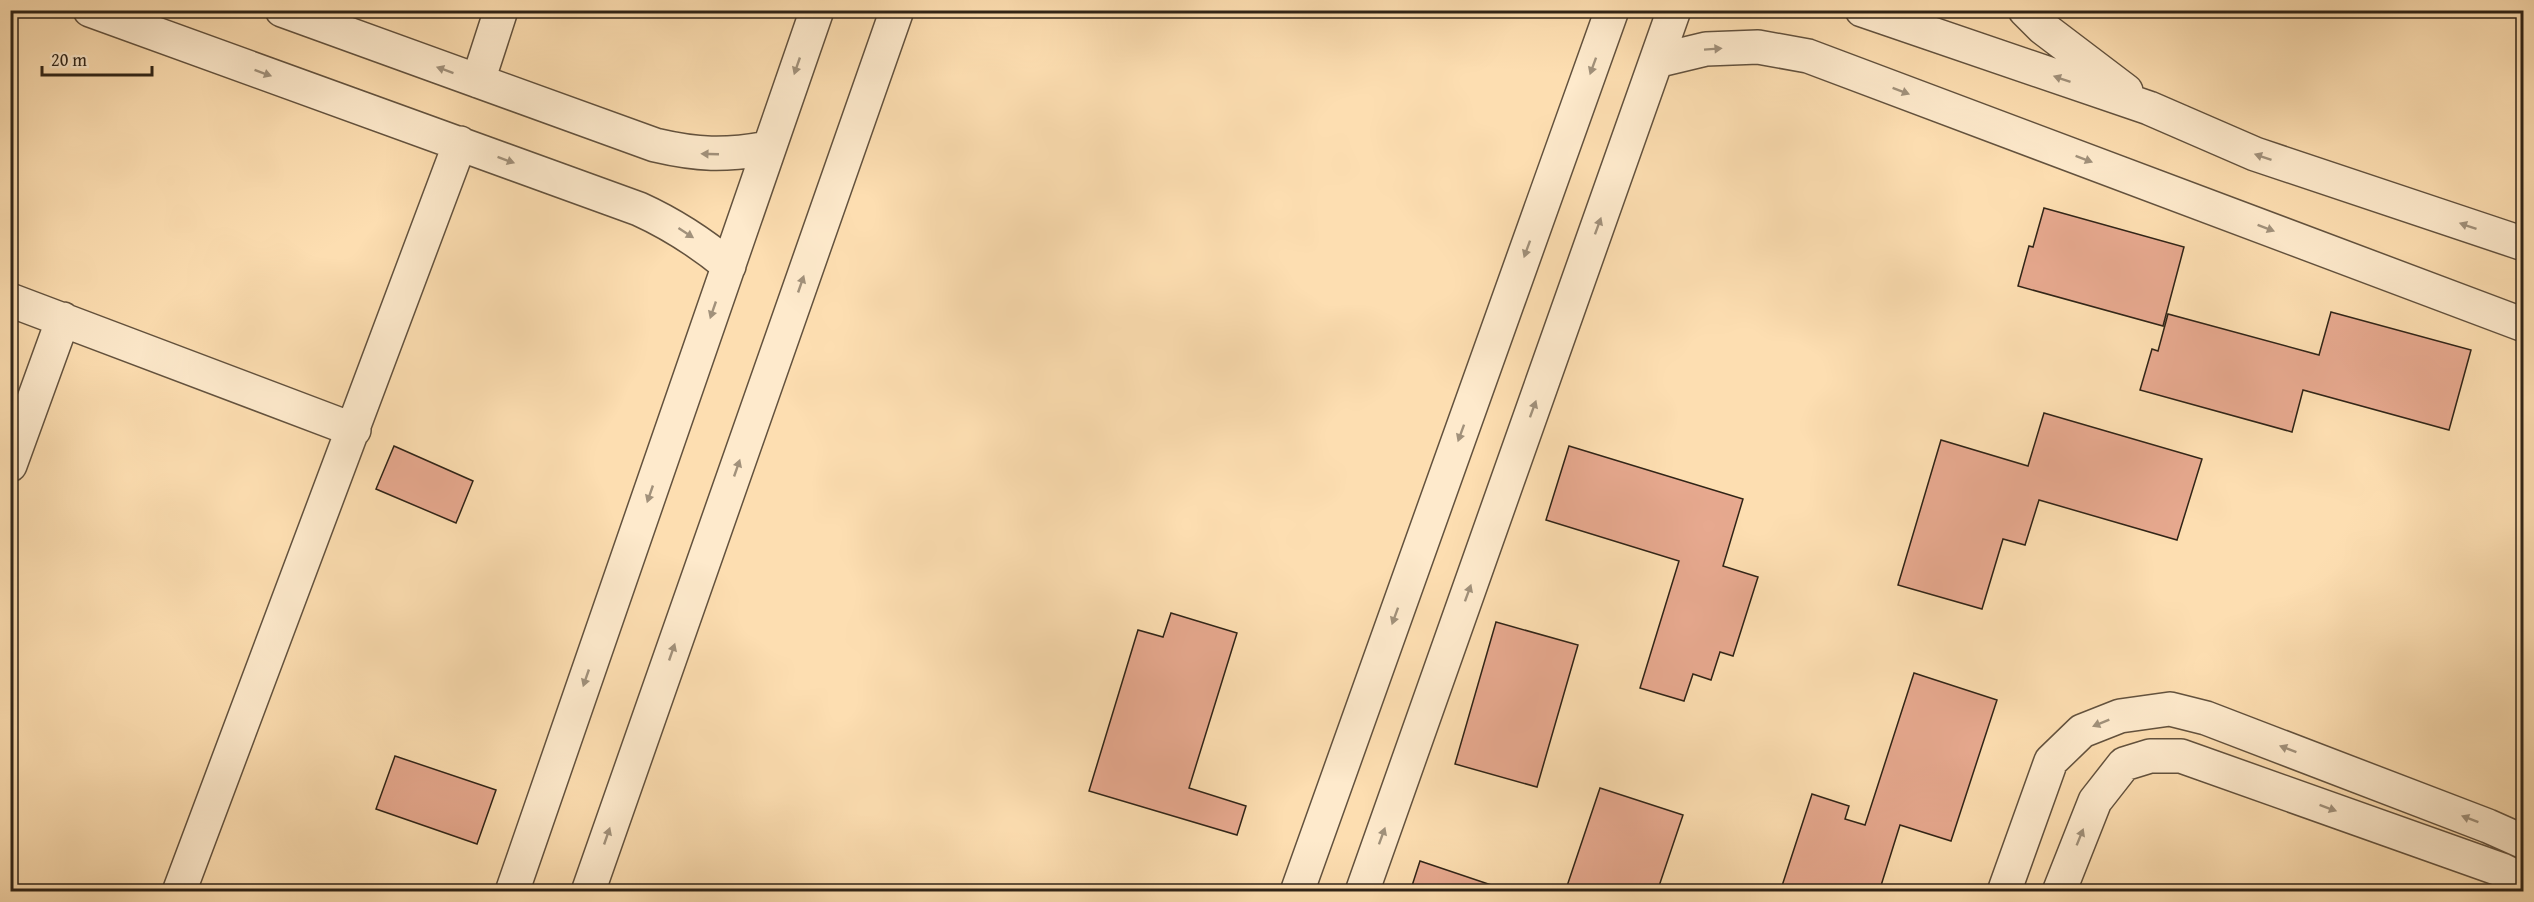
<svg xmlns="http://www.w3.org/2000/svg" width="2534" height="902" font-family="'Gentium Book Plus',serif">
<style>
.building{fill:#e7a98f;stroke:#302417;stroke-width:1.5}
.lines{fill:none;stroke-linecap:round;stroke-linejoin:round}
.minor-casing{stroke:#63523e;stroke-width:36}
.minor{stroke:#feeacc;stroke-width:33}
.oneway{fill:#a1917b}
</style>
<rect width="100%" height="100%" fill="#fddeb1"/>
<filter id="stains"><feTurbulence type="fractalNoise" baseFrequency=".00333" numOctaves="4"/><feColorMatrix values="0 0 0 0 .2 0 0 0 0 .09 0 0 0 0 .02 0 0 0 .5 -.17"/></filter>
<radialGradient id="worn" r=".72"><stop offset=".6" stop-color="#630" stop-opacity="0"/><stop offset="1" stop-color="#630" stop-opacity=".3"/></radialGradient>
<path class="building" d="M2044,208L2184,247L2163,326L2018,286L2029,246L2033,247Z
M2331,312L2471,350L2449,430L2303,390L2292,432L2140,390L2152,349L2158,351L2168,314L2319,355Z
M2044,413L2202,459L2177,540L2039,500L2025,545L2003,539L1982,609L1898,585L1941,440L2028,466Z
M394,446L473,481L456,523L376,489Z
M1569,446L1743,499L1723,566L1758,577L1733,656L1720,652L1711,680L1693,674L1684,701L1640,688L1679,561L1546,520Z
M1171,613L1237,633L1189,788L1246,806L1237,835L1089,791L1138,630L1163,637Z
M1496,622L1578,645L1537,787L1455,764Z
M1914,673L1997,700L1951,841L1900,825L1879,892H1780L1812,794L1849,806L1845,819L1865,825Z
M395,756L496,790L477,844L376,809Z
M1600,788L1683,815L1657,892H1565Z
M1420,861L1512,892H1410Z"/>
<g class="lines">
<g class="minor-casing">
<path id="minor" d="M90,10L639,209C672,224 700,242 729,266
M282,10L655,145C698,155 724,156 768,148
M1862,10L2149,108L2255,154L2524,244
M2025,10L2043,28L2126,91
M1656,61L1706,49L1758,47L1808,56L2524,325
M478,81L501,10
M10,300L354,430
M10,465L63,319
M179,892L460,143
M512,892L817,10
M588,892L897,10
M1297,892L1612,10
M1362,892L1674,10
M2004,892L2051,761L2082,731L2120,716L2170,709L2206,718L2488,826L2524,842
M2059,892L2095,801L2124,764L2150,756H2181L2502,870L2524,881"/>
</g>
<use href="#minor" class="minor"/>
</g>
<defs><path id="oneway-solid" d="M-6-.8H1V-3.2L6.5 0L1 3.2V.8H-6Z" transform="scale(1.5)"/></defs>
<g class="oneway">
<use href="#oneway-solid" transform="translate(1713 49) rotate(-4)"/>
<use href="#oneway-solid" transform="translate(797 66) rotate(109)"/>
<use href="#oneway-solid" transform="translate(1593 66) rotate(110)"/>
<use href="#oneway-solid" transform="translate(445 70) rotate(-160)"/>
<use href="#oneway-solid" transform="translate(263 73) rotate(20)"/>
<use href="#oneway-solid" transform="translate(2062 79) rotate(-161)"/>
<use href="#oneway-solid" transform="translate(1901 91) rotate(21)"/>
<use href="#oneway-solid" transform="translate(710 154) rotate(-178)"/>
<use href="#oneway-solid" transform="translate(2263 157) rotate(-161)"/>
<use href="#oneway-solid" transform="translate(2084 159) rotate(21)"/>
<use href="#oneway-solid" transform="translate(506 160) rotate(20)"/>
<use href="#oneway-solid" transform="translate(1598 226) rotate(-70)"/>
<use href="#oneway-solid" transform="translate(2468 226) rotate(-161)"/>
<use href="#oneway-solid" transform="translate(2266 228) rotate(21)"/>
<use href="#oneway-solid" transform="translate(686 233) rotate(33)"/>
<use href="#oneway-solid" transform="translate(1527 249) rotate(110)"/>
<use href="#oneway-solid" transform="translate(801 284) rotate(-71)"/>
<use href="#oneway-solid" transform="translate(713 310) rotate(109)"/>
<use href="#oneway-solid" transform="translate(1533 409) rotate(-70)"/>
<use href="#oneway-solid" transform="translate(1461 433) rotate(110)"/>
<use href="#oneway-solid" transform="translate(737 468) rotate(-71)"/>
<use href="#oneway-solid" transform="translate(650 494) rotate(109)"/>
<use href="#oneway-solid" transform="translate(1468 593) rotate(-70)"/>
<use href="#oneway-solid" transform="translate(1395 616) rotate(110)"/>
<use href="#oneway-solid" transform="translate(672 652) rotate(-71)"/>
<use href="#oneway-solid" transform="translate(586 678) rotate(109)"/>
<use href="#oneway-solid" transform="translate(2101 723) rotate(158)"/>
<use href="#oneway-solid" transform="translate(2288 749) rotate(-159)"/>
<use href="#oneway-solid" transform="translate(2328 808) rotate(20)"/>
<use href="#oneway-solid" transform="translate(2470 819) rotate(-159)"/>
<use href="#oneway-solid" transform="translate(607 836) rotate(-71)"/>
<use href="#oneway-solid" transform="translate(1382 836) rotate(-70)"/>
<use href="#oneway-solid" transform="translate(2080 837) rotate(-68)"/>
</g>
<rect width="2534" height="902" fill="none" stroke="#fddeb1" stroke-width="36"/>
<rect x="12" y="12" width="2510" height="878" fill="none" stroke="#302417" stroke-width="3"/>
<rect x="18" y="18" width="2498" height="866" fill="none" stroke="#302417" stroke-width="1.5"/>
<path d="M42 66v9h110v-9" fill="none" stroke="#302417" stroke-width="3"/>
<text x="51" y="66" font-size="18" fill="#302417" stroke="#feeacc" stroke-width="4.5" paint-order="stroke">20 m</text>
<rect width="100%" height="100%" filter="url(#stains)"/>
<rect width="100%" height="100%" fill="url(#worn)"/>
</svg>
